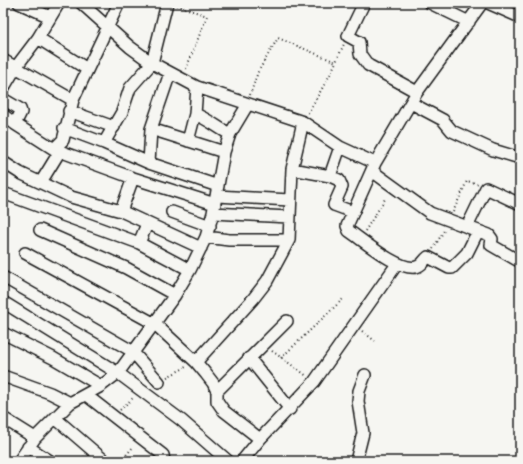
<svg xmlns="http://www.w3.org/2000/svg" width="523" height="464" font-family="'Indie Flower',sans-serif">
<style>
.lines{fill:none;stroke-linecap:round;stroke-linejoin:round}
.minor-casing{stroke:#1c1c1c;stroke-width:14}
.path{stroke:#1c1c1c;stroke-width:2;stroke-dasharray:1 3;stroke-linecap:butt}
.minor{stroke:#f6f6f2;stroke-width:11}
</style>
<rect width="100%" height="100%" fill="#f6f6f2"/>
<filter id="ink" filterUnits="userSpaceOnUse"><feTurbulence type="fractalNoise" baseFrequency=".025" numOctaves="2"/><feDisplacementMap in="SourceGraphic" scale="8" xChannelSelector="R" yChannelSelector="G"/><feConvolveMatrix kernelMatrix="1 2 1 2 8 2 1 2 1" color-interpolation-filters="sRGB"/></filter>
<g filter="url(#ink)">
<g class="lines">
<g class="minor-casing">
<path id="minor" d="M19,3L50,17
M81,3L130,47L152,63L197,87L303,122L340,147L375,163
M364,3L348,36L359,42L360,54L368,65L417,92
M430,3L469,22
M488,3L520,17
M38,38L87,69
M3,60L73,100
M3,89L16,67L38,38L59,3
M3,99L20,109L21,112L15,124L54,149L133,178L215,204
M411,103L443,120L452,131L493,150L520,158
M69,111L114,127
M195,114C208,119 218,128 230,134
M3,115L15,124
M64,128L104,143L149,163L218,186
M151,129L224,152
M188,141L195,114L197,87
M104,143L122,112L130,88L152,63L167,3
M54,149L63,140L73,100L119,3
M3,162L20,173L71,197L121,211L201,248
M149,163L151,129L170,73
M292,169L330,176L339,180L342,187L334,205L353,212
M372,171L430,213L489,235L492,239L491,245L517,260H520
M330,176L340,147
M41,182L60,151
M3,193L139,243L190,270
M217,196L290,200
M121,211L133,178
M172,212L210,226
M213,213L289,217
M467,227L486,188L520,204
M40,230L126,268L175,295
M478,231L467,253L452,268H449L428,257C424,260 422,266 416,267C399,271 364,241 349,231L347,226L375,163L417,92L482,3
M206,237L229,240H289
M139,243L147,224
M25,253L155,324L196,362L206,374L213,383L217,391V401L224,411L260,439
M3,277L132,351L159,382
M3,302L118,373L181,420L228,461
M3,333L53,358L101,386
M249,358L290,409
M196,362L253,299L267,281L289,240L292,169L303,122
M3,376L50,393L70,403
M217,391L287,321
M86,395L163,455L164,461
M3,418L35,438
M55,418L105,461
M28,447L50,461
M19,461L35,438L70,403L101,386L118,373L175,295L190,270L206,237L213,213L224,152L230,134L248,104
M242,461L260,439L314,382L397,264
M356,461L363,433L358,401L359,391L365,375"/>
</g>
<path class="path" d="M177,5L207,16L186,69
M3,9L6,3
M250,95L258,72L278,38L336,62
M308,113L331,73L344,44
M453,212L467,181L478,184
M365,231L385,199
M433,249L445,229
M362,331L375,341
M272,351L307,376
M281,358L343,299
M167,377L186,367
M120,410L134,397
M82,461L85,456
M121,461L134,446"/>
<use href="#minor" class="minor"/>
</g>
</g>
<rect width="523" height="464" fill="none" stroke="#f6f6f2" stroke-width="16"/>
<rect x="8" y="8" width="507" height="448" fill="none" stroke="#1c1c1c" stroke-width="1.5" filter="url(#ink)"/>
</svg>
